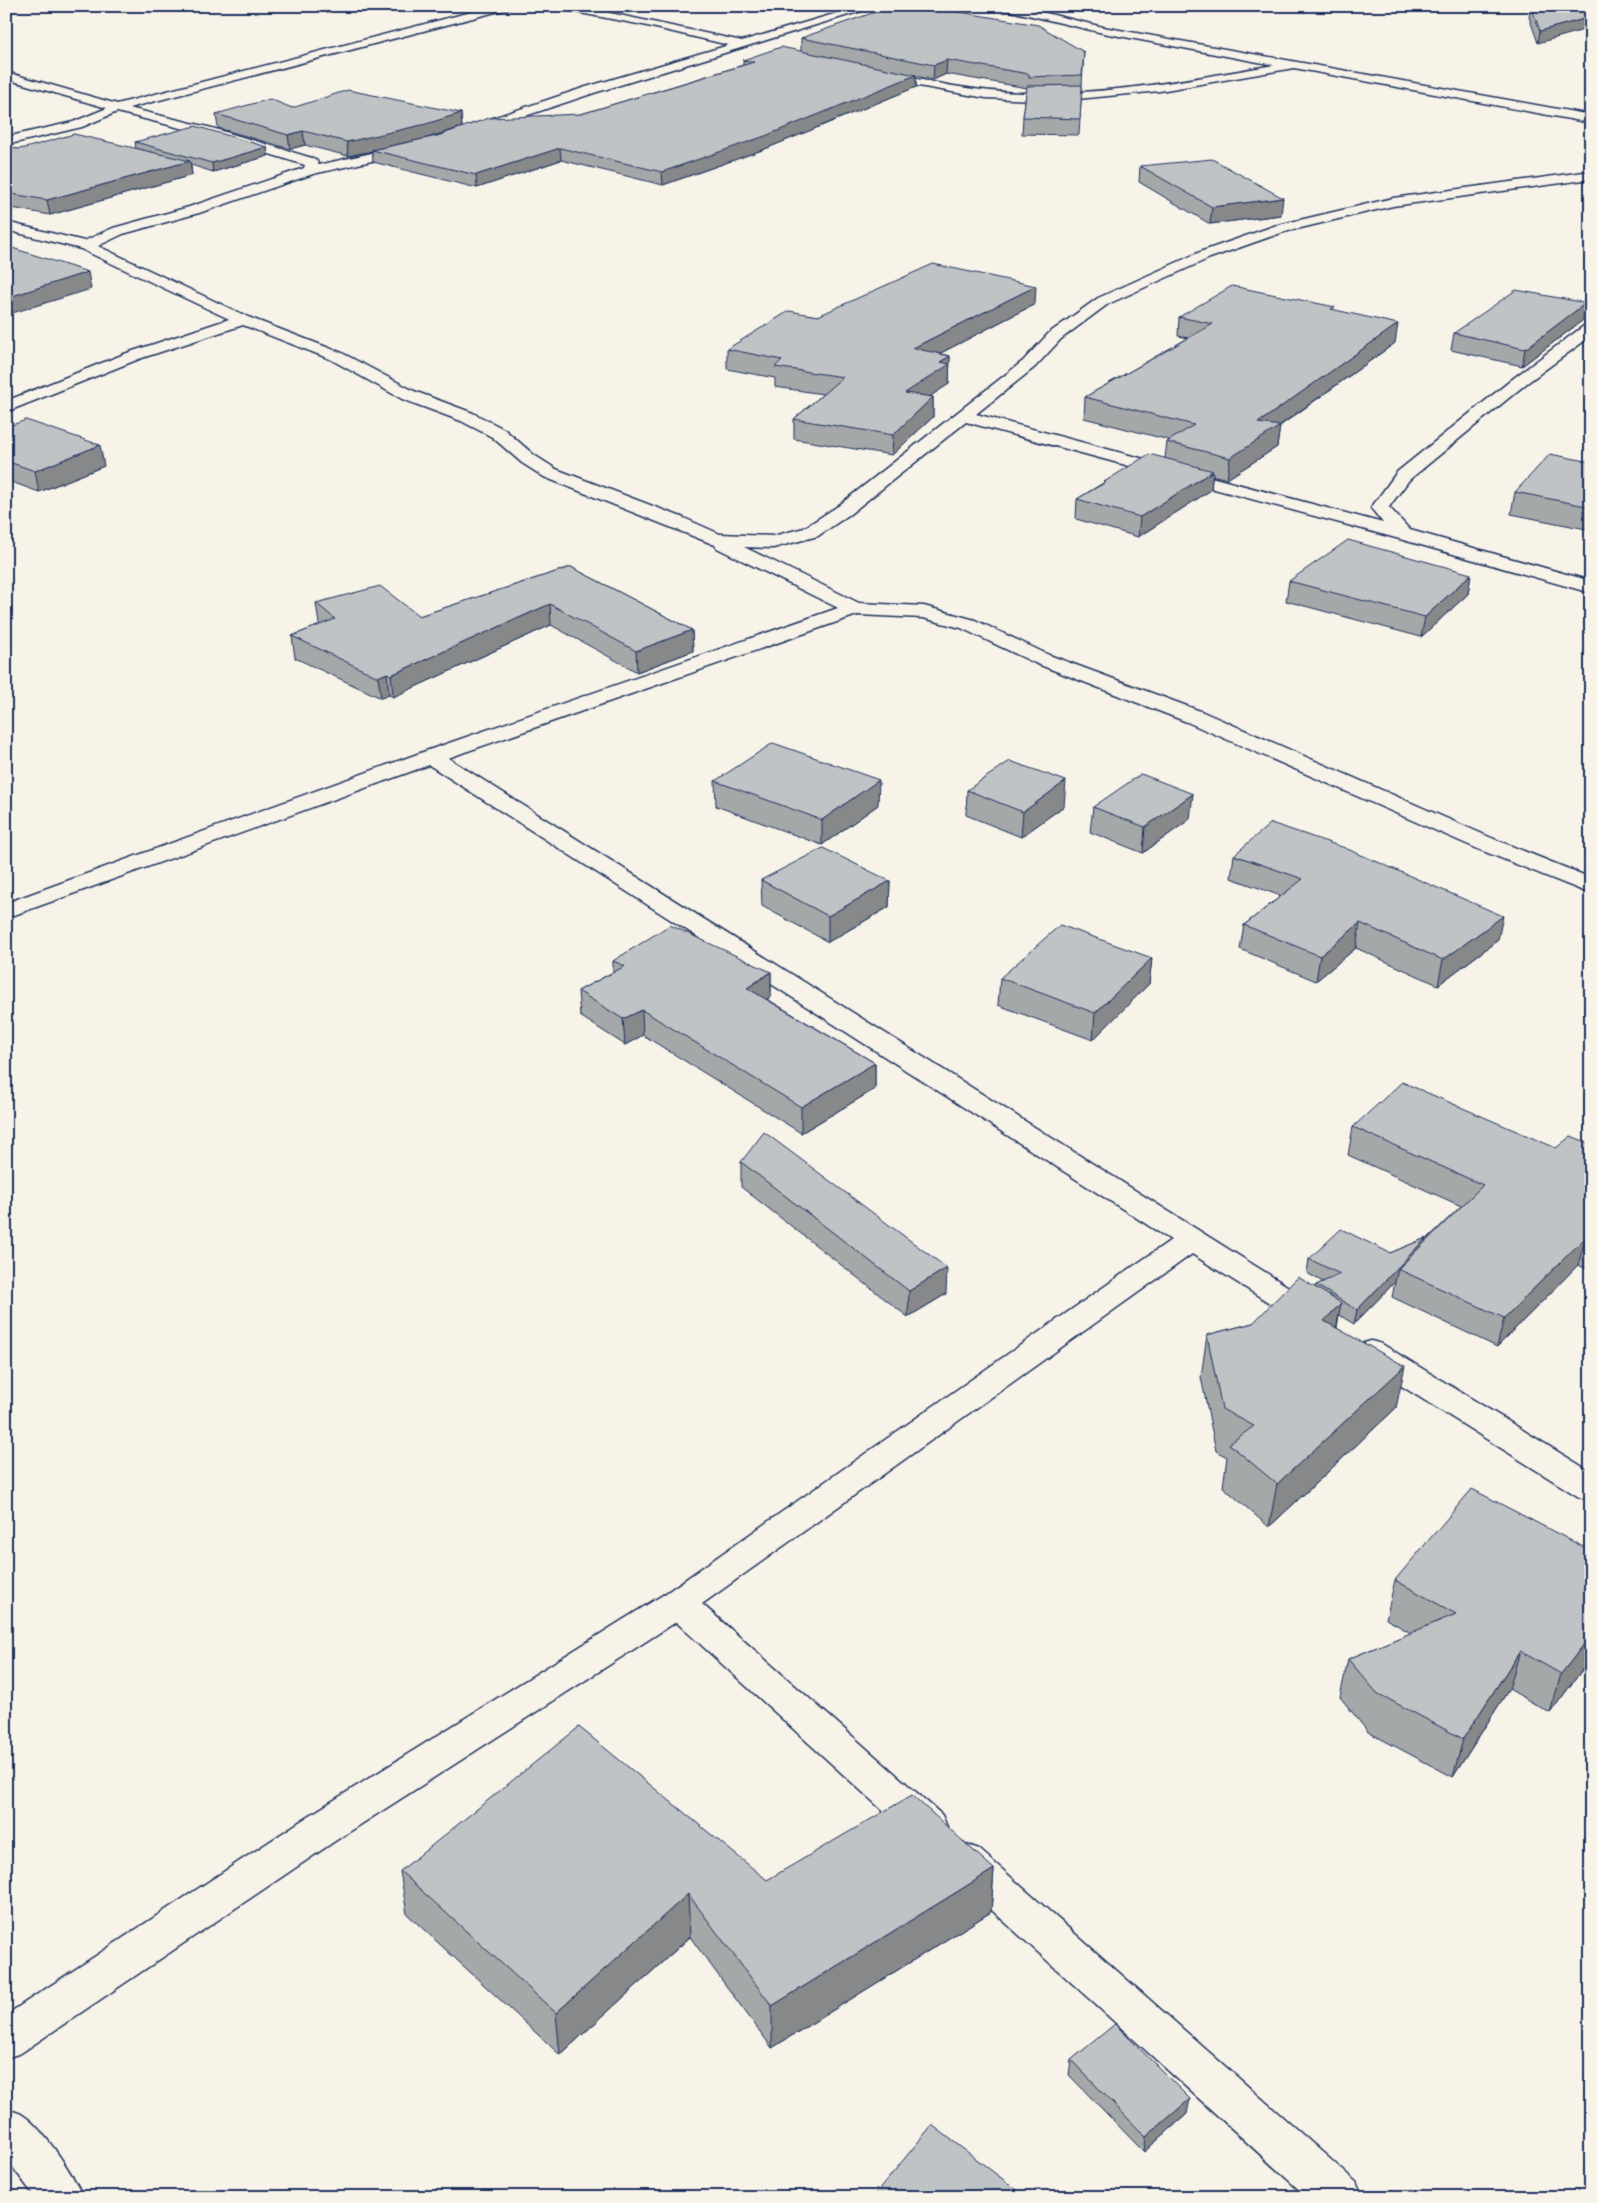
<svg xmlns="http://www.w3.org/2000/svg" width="1597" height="2203" font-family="Delius,sans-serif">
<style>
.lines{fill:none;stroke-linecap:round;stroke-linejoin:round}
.minor-casing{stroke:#1b2f5e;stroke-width:3}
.minor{fill:#f7f3e8;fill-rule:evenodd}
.wall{fill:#a5a8a9;stroke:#1b2f5e}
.shaded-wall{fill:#86888a;stroke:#1b2f5e}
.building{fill:#c0c3c5;stroke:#1b2f5e}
</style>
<rect width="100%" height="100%" fill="#f7f3e8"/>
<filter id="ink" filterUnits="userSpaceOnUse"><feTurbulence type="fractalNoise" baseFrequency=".02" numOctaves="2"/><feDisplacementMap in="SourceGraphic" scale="10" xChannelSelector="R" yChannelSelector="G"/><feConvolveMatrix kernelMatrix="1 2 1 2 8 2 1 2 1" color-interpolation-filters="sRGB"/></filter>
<g filter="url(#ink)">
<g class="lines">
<g class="minor-casing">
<path id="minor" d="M494,6H512L511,8L129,108L212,128L312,158L317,161L318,165L408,145L414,149L408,153L313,174L199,213L123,234L98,246L248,317L342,353L414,391L473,413L504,429L534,455L556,469L684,518L720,534L773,536L804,528L838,506L1023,361L1049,333L1098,298L1200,252L1274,226L1393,198L1591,171V179L1393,206L1284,232L1210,258L1108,304L1061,339L1035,367L976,414L1383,523L1371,508L1397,472L1515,377L1585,325L1591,323V336L1527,383L1409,480L1389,507L1410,530L1591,581V593L1396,538L966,422L850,514L818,536L773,548L744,547L859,603L924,606L975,620L1049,655L1203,712L1494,839L1591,878V894L1478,849L1187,722L1035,663L961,628L923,618L857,615L448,758L1322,1308L1326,1315L1322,1322L1311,1325L1300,1322L1192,1254L702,1604L942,1815L947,1827L942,1839L928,1843L914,1839L676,1622L335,1841L21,2053L6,2058V2015L307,1817L666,1593L1171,1240L429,765L6,918V903L423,752L838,608L717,548L715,545L544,477L522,463L492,437L461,421L402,399L330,359L243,325L139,359L6,412V401L127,353L229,319L81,249L6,230V222L84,241L113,228L189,207L304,168L305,165L204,134L117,112L82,127L6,145V137L73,122L107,108L6,79V72L117,104Z
M554,6H577L742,41L861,6H878L594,93L477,132H469L467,129L469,126L586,87L729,45L643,25L559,9Z
M997,6H1017L1103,27L1591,115V123L1294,68L1160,91L1057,101L986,98L879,79L873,75L879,71C926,81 974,92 1022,93C1107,96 1191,79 1274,65L1103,33L998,8Z
M1371,1341L1382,1344L1591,1472V1500L1579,1497L1360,1360L1355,1352L1360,1344Z
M965,1844L979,1849L1356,2182L1362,2197H1307L951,1873L945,1861L951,1849Z
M6,2109C11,2110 16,2112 21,2114C42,2126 73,2174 83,2197H35L6,2158Z"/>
</g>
<use href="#minor" class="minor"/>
</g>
<path class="wall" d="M1531,6H1591L1538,43L1529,17Z
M801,38L1084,52L1079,135L1022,134L1023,117L1027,88L946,74L933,80L916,76V87L765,149L663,185L561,160L477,188L373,162L372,151L348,156L305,145L290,149L218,128L216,114L292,108L461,113L462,127L433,136L581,114L743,65V60L801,51Z
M135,142L267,147L268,156L213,172L191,165L192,175L50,215L6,207V146L17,149H136Z
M1140,166L1281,215L1210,224L1139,182Z
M1586,303L1583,320L1522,366L1451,350L1454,333Z
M1035,304L939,354L950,356L949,384L929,396L933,397V417L892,455L794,439V419L823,394L775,387V378L727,369V349L818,316Z
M1335,310L1395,343L1280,426L1277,447L1227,479L1212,475L1211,490L1138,537L1076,519L1077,499L1103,483L1104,482L1165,458L1167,442L1169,440L1084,418L1085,397L1188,338L1178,336L1179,317Z
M6,427L104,466L39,492L6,480Z
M1591,462V530L1511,514L1515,492Z
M571,567L692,630L693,651L637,672L551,625L393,697L389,695L381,698L295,658L292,636L320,625L319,624L316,603L419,616Z
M1471,574L1468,594L1421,637L1286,601L1289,581Z
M715,781L878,805L822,845L716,806Z
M967,790L1064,806L1021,837L966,815Z
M1093,807L1190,819L1143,853L1090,832Z
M1234,855L1498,940L1438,985L1356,948L1316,981L1240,949L1244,925L1281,896L1231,878Z
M761,880L890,881L889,907L828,942L762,906Z
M1152,958L1149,984L1093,1040L998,1005L1000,978Z
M613,961L771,972V996L767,999L875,1063V1089L801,1133L643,1035L625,1045L580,1016L578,991L613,972Z
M1353,1127L1556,1148L1591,1144V1271L1578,1265L1497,1347L1392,1297L1395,1282L1354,1324L1339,1315L1337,1328L1396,1408L1269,1527L1223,1487L1227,1457L1216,1451L1201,1377L1207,1335L1253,1323L1315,1287L1316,1285L1323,1282L1307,1273L1309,1259L1390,1253L1426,1238L1425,1241L1461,1206L1348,1155Z
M741,1162L946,1294L908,1317L741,1187Z
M1591,1551V1658L1550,1713L1509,1689L1453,1777L1368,1732L1340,1697L1348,1659L1411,1633L1386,1619L1395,1580Z
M994,1869L991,1912L772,2048L690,1937L560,2055L407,1914L400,1871L767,1880Z
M1071,2060L1187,2114L1144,2152L1069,2075Z"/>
<path class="shaded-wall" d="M1591,17V28L1538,43L1540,31Z
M947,60L946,74L933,80L934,65Z
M916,75V87L765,149L663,185L662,172Z
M461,113L462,127L427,138L372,150V151L348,156L347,142Z
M303,131L305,145L290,149L288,135Z
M267,147L268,156L213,172L212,163Z
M560,148L561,160L477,188L476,175Z
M190,161L192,175L50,215L47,200Z
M1283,198L1281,215L1210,224L1212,207Z
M88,272L91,289L6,315V298Z
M1036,286L1035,304L912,368L913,348Z
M1586,303L1583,320L1522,366L1525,349Z
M1398,324L1395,343L1276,428L1280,426L1277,447L1227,479L1230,458L1258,423Z
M950,356L949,384L905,413V393L940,362Z
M933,397V417L892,455L893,435Z
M100,445L104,466L39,492L35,471Z
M1213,471L1211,490L1138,537L1140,517Z
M1471,574L1468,594L1421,637L1425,617Z
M550,604L551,625L393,697L391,675Z
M692,630L693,651L637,672L636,651Z
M387,673L389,695L381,698L378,677Z
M879,780L878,805L822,845V820Z
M1066,781L1064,806L1021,837L1023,812Z
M1193,794L1190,819L1143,853L1145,827Z
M890,881L889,907L828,942V916Z
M1503,916L1498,940L1438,985L1443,960Z
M1360,923L1356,948L1316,981L1320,956Z
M1152,958L1149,984L1093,1040L1095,1013Z
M771,972V996L747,1013V988Z
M642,1010L643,1035L625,1045L623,1019Z
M875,1063V1089L801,1133V1107Z
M1586,1237L1578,1265L1497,1347L1504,1318Z
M1426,1238L1423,1253L1398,1269L1395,1282L1354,1324L1357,1310Z
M947,1268L946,1294L908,1317L909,1291Z
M1341,1303L1333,1345L1324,1321Z
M1405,1366L1396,1408L1269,1527L1277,1484Z
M1591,1635V1658L1550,1713L1561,1674Z
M1520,1651L1509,1689L1453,1777L1463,1739Z
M994,1869L991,1912L772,2048V2006Z
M688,1894L690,1937L560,2055L556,2013Z
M1190,2099L1187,2114L1144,2152L1146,2137Z"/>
<path class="building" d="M892,6H923L1038,25L1084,52L1082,75L1029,77V74L947,60L934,65L801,38Z
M1531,6H1591V17L1540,31Z
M781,47L916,75L765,136L662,172L560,148L476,175L372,150L437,136L489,118L581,114L754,62L743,60Z
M1082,85L1080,119L1023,117L1027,86Z
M348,90L461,113L426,124L347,142L303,131L288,135L216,114L270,99L292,108Z
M195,126L267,147L212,163L135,142Z
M74,134L190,161L47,200L6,193V146L17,149L25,148Z
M1212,159L1283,198L1212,207L1140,166Z
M6,246L88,272L6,298Z
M933,264L1036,286L913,348L950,356L940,362L950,364L905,393L933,397L893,435L794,419L843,377L775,367L782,360L727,349L789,311L818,316Z
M1232,286L1335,307L1331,309L1398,324L1258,423L1280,426L1230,458L1167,442L1194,425L1085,397L1213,324L1179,317Z
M1516,290L1586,303L1525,349L1454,333Z
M26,420L100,445L35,471L6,461V427Z
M1149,454L1213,471L1140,517L1077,499L1106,482H1104Z
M1550,454L1591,462V507L1515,492Z
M1348,540L1471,574L1425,617L1289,581Z
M571,567L692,630L636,651L550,604L391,675L387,673L378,677L292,636L335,619L316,603L380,586L419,616Z
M773,743L879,780L822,820L715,781Z
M1010,761L1066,781L1023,812L967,790Z
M1141,774L1193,794L1145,827L1093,807Z
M1271,823L1345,848L1503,916L1443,960L1360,923L1320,956L1244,925L1303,879L1234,855Z
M823,848L890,881L828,916L761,880Z
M670,925L771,972L747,988L875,1063L801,1107L642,1010L623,1019L578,991L625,966L613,961Z
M1060,925L1152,958L1095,1013L1000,978Z
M1402,1082L1556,1148L1571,1136L1591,1144V1239L1586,1237L1504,1318L1398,1269L1483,1185L1353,1127Z
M764,1132L947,1268L909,1291L741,1162Z
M1341,1229L1390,1253L1426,1238L1357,1310L1316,1285L1340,1274L1309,1259Z
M1298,1277L1341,1303L1324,1321L1405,1366L1277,1484L1229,1444L1254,1426L1222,1409L1207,1335L1253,1323Z
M1472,1489L1591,1551V1635L1561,1674L1520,1651L1463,1739L1377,1693L1348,1659L1456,1614L1395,1580Z
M579,1727L767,1880L912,1795L994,1869L772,2006L688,1894L556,2013L400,1871Z
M1115,2024L1190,2099L1146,2137L1071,2060Z
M932,2125L1026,2197H873Z"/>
</g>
<rect width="1597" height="2203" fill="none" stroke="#f7f3e8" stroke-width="25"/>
<rect x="12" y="12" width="1572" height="2178" fill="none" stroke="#1b2f5e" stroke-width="2" filter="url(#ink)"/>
</svg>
